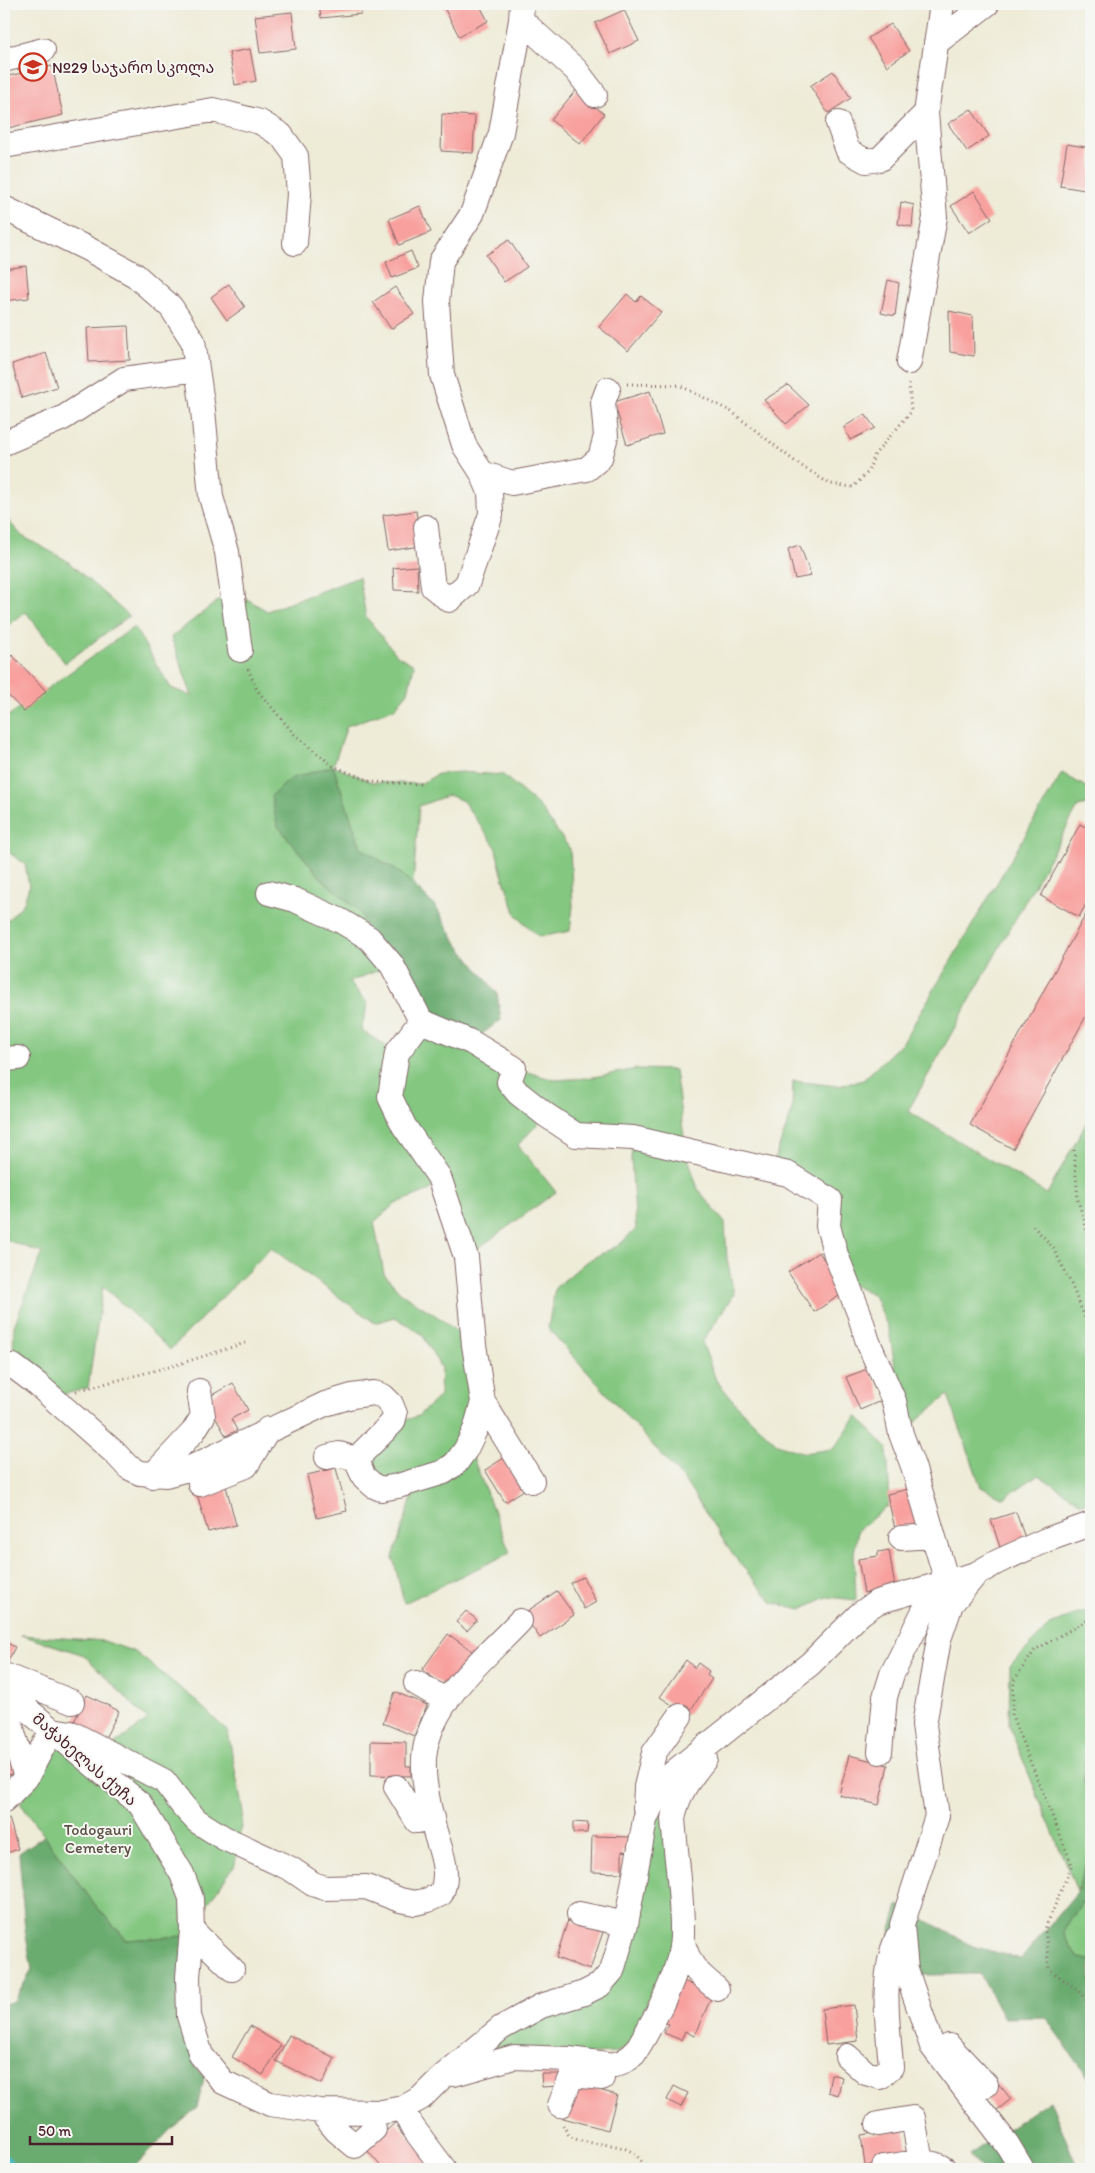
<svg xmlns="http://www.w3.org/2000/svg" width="1095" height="2173" font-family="Itim,'Noto Sans Georgian',sans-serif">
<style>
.green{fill:#84c781;stroke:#677356}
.forest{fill:#6bac6f;stroke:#5a664d}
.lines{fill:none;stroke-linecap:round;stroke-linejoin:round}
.stream{stroke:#4dbbc6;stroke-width:5.5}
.building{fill:#f8a09e}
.minor-casing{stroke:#836667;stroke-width:26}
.path{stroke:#836667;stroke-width:3;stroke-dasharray:1 4;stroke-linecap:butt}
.minor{stroke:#fff;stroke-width:24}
.labels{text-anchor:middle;stroke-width:4;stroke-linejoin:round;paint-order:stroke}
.poi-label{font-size:16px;fill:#4a1f2b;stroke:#f6f6f2;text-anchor:start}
.street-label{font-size:16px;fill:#4a1f2b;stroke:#f6f6f2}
.park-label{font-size:16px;fill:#5b5145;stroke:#f6f6f2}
</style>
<rect width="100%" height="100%" fill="#f6f6f2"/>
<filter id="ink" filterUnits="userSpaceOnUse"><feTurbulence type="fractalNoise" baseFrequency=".02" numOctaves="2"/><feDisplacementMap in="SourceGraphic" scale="10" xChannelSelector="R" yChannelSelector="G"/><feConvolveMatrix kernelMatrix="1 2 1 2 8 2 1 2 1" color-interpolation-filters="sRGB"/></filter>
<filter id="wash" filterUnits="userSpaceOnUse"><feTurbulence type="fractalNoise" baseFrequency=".0096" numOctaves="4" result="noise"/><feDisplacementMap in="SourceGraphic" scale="20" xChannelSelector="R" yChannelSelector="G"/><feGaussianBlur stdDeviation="1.12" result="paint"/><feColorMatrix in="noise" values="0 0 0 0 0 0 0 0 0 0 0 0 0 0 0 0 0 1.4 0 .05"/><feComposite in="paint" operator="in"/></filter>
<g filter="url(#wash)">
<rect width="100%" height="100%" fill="#eeebd7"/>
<path class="green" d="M4,516L22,536L66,560L129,616L65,663L26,612L4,628Z
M359,577L366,617L397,655L414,665L408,692L395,708L347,726L333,766L372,782L420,784L438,774L461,772L503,775L539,806L570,849L573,906L570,931L539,937L516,915L502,874L495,846L463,801L449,795L419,806L413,886L402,874L361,848L333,766L277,825L321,878L361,913L369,938L392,965L349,982L368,1004L361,1030L397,1053L421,1021L514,1068L554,1080L588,1078L637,1069L675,1070L686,1152L698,1189L725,1223L727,1259L734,1294L702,1342L716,1380L741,1410L777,1444L804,1453L833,1449L857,1416L887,1448L890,1504L858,1530L854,1553L856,1600L827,1597L801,1609L773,1603L733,1555L684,1480L548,1328L555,1288L587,1261L619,1245L636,1229L631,1159L633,1139L546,1115L518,1145L556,1192L466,1257L438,1178L430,1190L395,1204L374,1222L384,1274L400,1292L441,1319L474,1345L471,1453L510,1553L404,1603L393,1557L418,1478L373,1479L366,1464L400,1422L418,1416L440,1396L441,1368L422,1334L395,1317L375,1323L271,1248L170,1350L103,1286L88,1388L53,1397L13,1366L14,1326L42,1253L4,1239V924L23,904L29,887L25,864L4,849V719L134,627L171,688L192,696L171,637L232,590L267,611Z
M1062,773L1091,790V804L1078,807L908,1111L1047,1194L1091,1114V1502L1081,1503L1038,1475L1004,1498L981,1487L948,1395L901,1434L894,1401L896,1372L889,1330L874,1295L846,1282L830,1200L770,1171L792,1112L793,1081L838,1086L863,1080L903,1042Z
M1091,1609V1733L1087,1734L1084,1780L1091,1814V1847L1077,1891L1009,1726L1010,1666L1050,1625Z
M21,1635L104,1641L135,1652L193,1698L228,1732L243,1812L235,1865L201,1913L185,1862L93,1760L148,1720L84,1655Z
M59,1743L123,1798L169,1869L181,1902L185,1936L127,1940L96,1906L20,1803Z
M673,1773L685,1939L638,2039L616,2053L465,2059L600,1985Z
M1091,1899V1961L1077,1957L1063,1932L1082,1902Z"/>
<path class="forest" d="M333,766L361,848L402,874L436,907L456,942L497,993L501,1020L471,1042L421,1021L369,938L361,913L321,878L277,825L271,796L292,778Z
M1091,1733V1814L1084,1780L1087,1734Z
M44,1836L96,1906L126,1940L185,1936L193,2061L204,2078L197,2108L173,2127L132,2169H12L4,2162V2004L14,2001L32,1970L25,1930L19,1853Z
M1091,1847V1899L1082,1902L1063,1932L1077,1957L1091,1961V2081L1045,2017L1004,2018L980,1974L878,1976L898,1905L973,1946L1021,1959L1077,1892Z
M1050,2100L1078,2169H981L969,2155Z"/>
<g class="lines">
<path class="stream" d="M4,2155L16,2169"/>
</g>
<g id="blocks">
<path class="building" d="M319,4H360L361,14L321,18Z
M442,4H479L488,21L459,36Z
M624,10L639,41L610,54L595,23Z
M292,12L296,49L260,53L255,16Z
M891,24L909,51L887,66L868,38Z
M250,49L256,81L235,85L229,53Z
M52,66L63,115L4,129V77Z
M833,71L851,98L828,113L810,86Z
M576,90L604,114L580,144L551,120Z
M971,109L989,136L967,151L948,124Z
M442,114L475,116L473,153L441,151Z
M1067,144L1091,148V191L1060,186Z
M974,191L992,218L969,233L951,206Z
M901,202L914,205L912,227L898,224Z
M420,206L431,232L399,245L389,219Z
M509,240L527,267L504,282L486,255Z
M411,251L418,268L392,278L386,262Z
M26,266L29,298L4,301V269Z
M888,280L899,283L895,316L881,313Z
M229,284L245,307L227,320L211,297Z
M395,287L414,314L391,329L373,302Z
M627,294L636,302L641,296L661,312L628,351L599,327Z
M949,311L973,316L974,356L950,352Z
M128,326L130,360L89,362L87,328Z
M46,353L57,387L22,398L12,364Z
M788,385L809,405L786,424L764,400Z
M650,391L663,434L627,445L614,402Z
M865,414L875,428L850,440L844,427Z
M416,511L421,546L388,551L383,515Z
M800,545L811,576L795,579L788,549Z
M417,566L418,591L394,590L393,568Z
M12,655L46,691L24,712L4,691V663Z
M1080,824L1091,830V895L1079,917L1041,896Z
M1087,912L1091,914V1007L1013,1149L970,1125Z
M819,1252L845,1292L814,1312L788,1272Z
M870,1368L883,1400L860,1410L846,1377Z
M233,1383L248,1410L231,1419L237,1430L226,1436L205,1399Z
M507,1456L527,1488L505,1502L485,1470Z
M336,1468L347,1511L317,1518L307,1475Z
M226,1486L236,1525L208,1532L197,1494Z
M913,1488L921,1523L895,1529L887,1494Z
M1016,1512L1025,1538L1000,1547L991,1520Z
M889,1550L895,1588L864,1593L858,1559L878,1556V1552Z
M583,1577L596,1602L584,1609L570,1583Z
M557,1591L574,1615L540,1638L523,1614Z
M466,1611L477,1620L467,1631L456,1622Z
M448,1634L475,1653L449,1689L422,1670Z
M4,1641L15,1647L7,1663L4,1661Z
M686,1660L695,1668L698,1663L709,1671L707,1675L712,1679L687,1715L660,1697Z
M395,1692L427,1705L414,1736L383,1723Z
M87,1695L119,1711L103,1742L72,1726Z
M4,1729L18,1772L8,1775L4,1781Z
M371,1741L406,1742V1766H411V1776L371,1775Z
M849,1755L888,1765L879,1805L839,1795Z
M9,1818L18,1849L4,1854V1820Z
M573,1822L588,1823L587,1833H573Z
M592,1836L631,1837L630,1852L622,1851V1873L591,1872Z
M568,1920L603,1932L590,1970L556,1958Z
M677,1978L713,1994L694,2036L685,2031L681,2040L664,2033L669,2024L659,2020Z
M854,2005L858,2041L826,2045L822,2009Z
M250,2026L281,2045L263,2075L232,2057Z
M289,2035L335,2058L322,2084L276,2061Z
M541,2074H561V2086L542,2087Z
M831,2074L842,2077L838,2095L828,2092Z
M997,2082L1011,2099L996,2111L983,2094Z
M573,2083L617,2095L608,2130L563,2118Z
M674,2086L688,2093L681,2107L667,2100Z
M396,2122L431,2163L424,2169H383L366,2149Z
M905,2129L909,2159L865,2166L861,2135Z"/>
</g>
</g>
<g filter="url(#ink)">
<use href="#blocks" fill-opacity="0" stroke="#836667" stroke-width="1"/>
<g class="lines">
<g class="minor-casing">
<path id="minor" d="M522,4L521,20L501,133L472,214L441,261L437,302L442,375L464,445L482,473L512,483L587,469L600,458L606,436L603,402L608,389
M521,20L576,70L595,95
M936,43L987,4
M4,60L43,50
M838,123L848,151L866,161L880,159L926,113
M4,146L213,110L260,122L281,135L296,156L299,194L295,243
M4,208L88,249L135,275L171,307L193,341L203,410L211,497L227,552L240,650
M909,362L935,217L926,113L942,4
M4,443L63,418L124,379L197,369
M426,527L433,587L449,600L467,584L491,514L490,492L482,473
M269,893L295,900L341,921L369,938L392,965L421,1021L471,1042L514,1068L509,1082L518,1093L546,1115L576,1135L633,1138L788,1174L830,1200L828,1226L836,1255L859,1313L868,1342L894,1401L901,1434L913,1466L947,1582L931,1597L892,1674L885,1697L880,1752
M4,1059L18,1058
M4,1366H13L37,1384L115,1453L128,1467L140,1473L166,1475L188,1469L325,1404L352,1396L374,1393L383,1396L391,1404L395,1414L393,1422L363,1452L359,1460L360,1469L364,1477L374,1486L381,1489L398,1486L444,1472L456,1463L466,1449L475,1430L483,1402L474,1345L466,1257L439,1177L404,1126L390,1097L397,1053L421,1021
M483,1402L532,1481
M327,1457L339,1454L359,1460
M152,1476L193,1432L203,1416L199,1391
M200,1484L246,1466L268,1429
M901,1538L933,1536
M4,1675L72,1702
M416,1683L447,1701
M4,1690L140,1804L182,1874L191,1898L192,1930L188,1977L189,2016L201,2055L223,2082L270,2104L320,2111L382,2112L403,2108L421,2098L442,2077L501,2028L541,2006L584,1993L600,1985L612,1971L626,1924L645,1820L657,1793L673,1773L810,1664L860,1614L877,1602L976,1574
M4,1720L11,1725L26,1778L4,1800
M26,1778L52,1730L71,1733L164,1781L183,1806L197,1821L224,1838L291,1869L313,1884L325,1888L366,1887L400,1900L415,1903L428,1900L441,1894C451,1872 440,1850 434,1828C428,1802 419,1768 427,1741C440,1693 487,1656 520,1621
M396,1787L417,1821L432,1818
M645,1808L646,1787L654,1753L680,1716
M579,1914L626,1924
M192,1930L232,1969
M682,1939C689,1966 696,1972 717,1989
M949,2046L986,2085
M847,2056L866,2073L880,2077L891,2067C888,2025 880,1977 897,1938
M454,2074L514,2057L569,2059L614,2065L624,2061L634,2054C653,2023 681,1973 682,1937C683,1898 676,1858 673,1819C677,1794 690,1778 705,1759
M560,2105L572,2075L602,2078
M403,2108L411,2125L444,2169
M320,2111L337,2131L355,2146L374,2129
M878,2124L913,2118L921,2162
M884,2167C902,2165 928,2157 944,2169
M1022,2169L1007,2144L932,2046L906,1970L902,1925L937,1816L924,1725L939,1639L951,1604L976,1574L997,1562L1046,1540L1091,1524"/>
</g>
<path class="path" d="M627,384L679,385L732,412L797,463L830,484L853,487L868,472L875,454L911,412L909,383
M248,669L257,690L295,735L333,766L372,782L420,784
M1074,1150L1078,1200L1091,1245
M1033,1226L1052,1246L1069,1279L1091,1332
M76,1391L176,1365L245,1343
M1091,1618L1035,1650L1014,1680L1012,1716L1072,1865L1045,1929L1049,1969L1080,1992L1091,2006
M563,2125C565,2128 567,2133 569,2135C588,2151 632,2134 645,2169"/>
<use href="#minor" class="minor"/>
</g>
</g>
<defs>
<g id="school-ring" transform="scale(1.4375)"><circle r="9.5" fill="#f6f6f2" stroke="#c8321e" stroke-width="1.5"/><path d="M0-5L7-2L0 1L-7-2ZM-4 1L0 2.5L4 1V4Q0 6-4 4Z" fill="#c8321e"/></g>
</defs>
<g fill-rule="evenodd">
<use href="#school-ring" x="33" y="67"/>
</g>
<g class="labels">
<g class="poi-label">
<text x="52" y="73">№29 საჯარო სკოლა</text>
</g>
<g class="street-label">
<text transform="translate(85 1759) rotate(41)" y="6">მაჭახელას ქუჩა</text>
</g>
<g class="park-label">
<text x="98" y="1835">Todogauri<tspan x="98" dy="18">Cemetery</tspan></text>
</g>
</g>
<rect width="1095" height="2173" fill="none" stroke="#f6f6f2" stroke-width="20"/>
<path d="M30 2136v8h142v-8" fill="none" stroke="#4a1f2b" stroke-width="2.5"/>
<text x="38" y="2136" font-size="15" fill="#4a1f2b" stroke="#f6f6f2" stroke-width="4" paint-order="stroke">50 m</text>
</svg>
